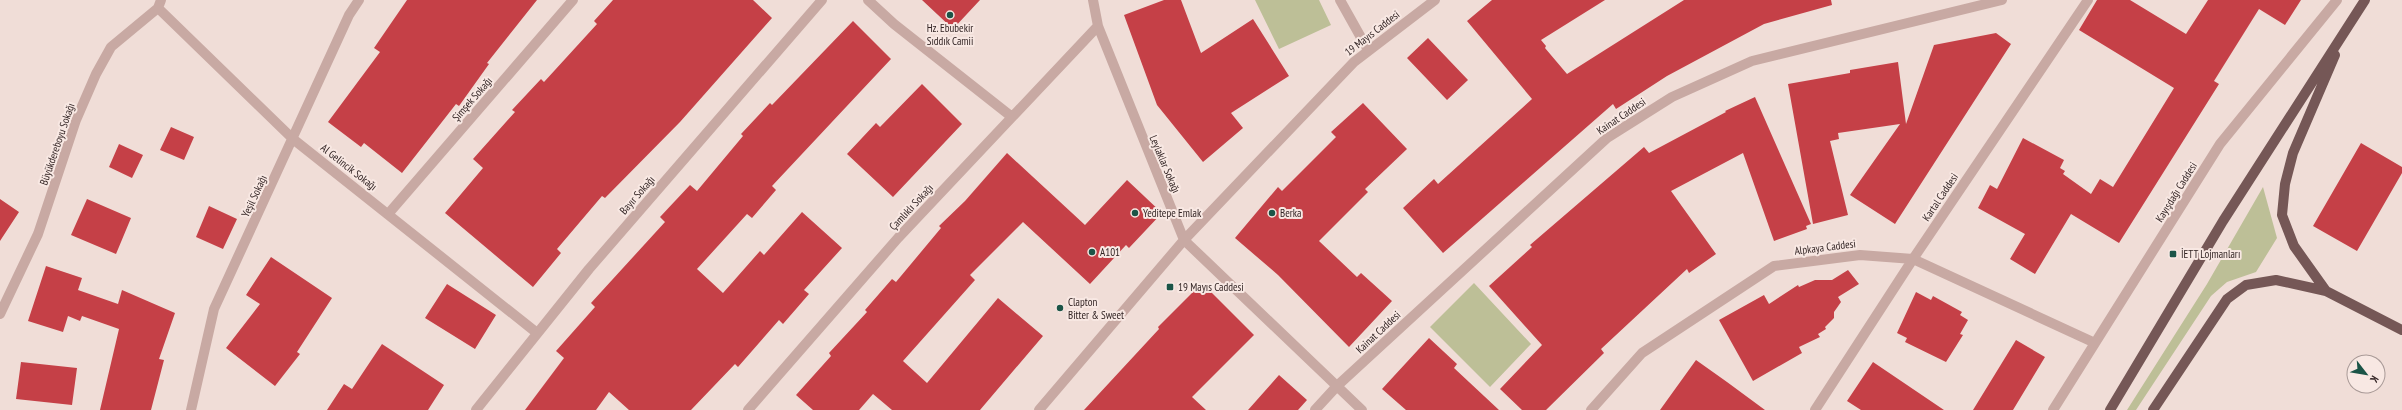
<svg xmlns="http://www.w3.org/2000/svg" width="2402" height="410" font-family="'PT Sans Narrow',sans-serif">
<style>
.green{fill:#bdbf97}
.building{fill:#c54047}
.lines{fill:none;stroke-linecap:round;stroke-linejoin:round}
.minor{stroke:#c8a9a3;stroke-width:10}
.major{stroke:#755756;stroke-width:10}
.poi-dot{fill:#1b5447;stroke:#f8e8e3;stroke-width:1.5}
.labels{text-anchor:middle;stroke-width:4;stroke-linejoin:round;paint-order:stroke}
.poi-label{font-size:11px;fill:#332525;stroke:#f8e8e3;text-anchor:start}
.street-label{font-size:11px;fill:#332525;stroke:#f8e8e3}
</style>
<rect width="100%" height="100%" fill="#f0ddd7"/>
<path class="green" d="M1255,0H1319L1331,25L1279,49Z
M2263,187L2277,238L2256,272L2227,282L2211,296L2136,410H2127L2207,284Z
M1474,283L1531,344L1490,387L1430,327Z"/>
<path class="building" d="M407,0H537L487,63L489,64L459,106L456,104L402,173L364,143L361,147L328,122L380,52L374,48Z
M613,0H753L772,18L680,122L605,198L602,196L557,249L561,253L533,287L445,213L483,168L473,159L515,112L512,110L541,79L544,82L597,24L594,21Z
M922,0H980L953,29Z
M1164,0H1181L1201,53L1253,19L1289,76L1231,113L1243,128L1203,162L1157,105L1124,15Z
M1492,0H1605L1541,40L1546,46L1545,48L1567,74L1684,0H1831L1832,5L1764,24L1667,76L1616,109L1613,104L1443,253L1403,208L1434,179L1438,184L1532,99L1467,21Z
M2097,0H2130L2186,34L2208,0H2301L2285,25L2259,9L2214,81L2219,84L2119,243L2071,214L2035,274L2010,259L2025,234L1978,208L1990,185L1997,189L2023,138L2064,160L2060,168L2065,171L2063,174L2091,194L2100,179L2113,187L2174,88L2079,30Z
M853,21L891,59L772,186L776,190L752,218L747,214L697,269L723,293L760,251L764,255L802,212L842,248L804,290L809,294L783,324L779,320L738,367L735,364L691,410H629L609,392L596,410H525L564,358L556,351L595,307L591,303L665,222L660,217L690,185L697,191L743,136L741,134L770,103L772,105Z
M1996,33L2011,44L1895,224L1850,195L1900,124L1838,133L1839,139L1830,141L1848,215L1813,224L1788,84L1850,73V70L1898,62L1906,124L1934,45Z
M1428,38L1468,80L1447,100L1407,58Z
M922,84L962,124L893,197L847,154L876,123L880,127Z
M1755,97L1811,224L1806,226L1807,229L1774,241L1743,153L1671,191L1716,254L1689,273L1687,269L1601,349L1604,353L1546,410H1522L1500,389L1542,345L1489,286L1532,247L1530,245L1644,147L1649,153L1726,112L1725,111Z
M1363,103L1407,149L1365,189L1368,192L1319,241L1357,277L1361,273L1392,301L1349,347L1278,275L1235,238L1278,187L1282,191L1336,137L1331,132Z
M171,127L194,137L184,160L160,150Z
M2361,143L2402,167V173L2357,251L2313,226Z
M119,144L143,155L132,178L109,167Z
M1007,153L1085,225L1127,180L1162,213L1129,248L1126,245L1090,284L1023,222L970,275L975,280L903,361L927,383L998,298L1043,336L980,410H892L873,394L859,410H813L796,395L831,356L829,353L867,312L865,310L892,279L896,282L941,228L939,226L965,201Z
M0,199L19,212L0,241Z
M87,199L131,218L116,254L71,235Z
M209,206L237,219L223,249L196,237Z
M271,257L332,298L297,352L300,354L275,386L226,348L260,304L246,295Z
M46,266L82,278L78,290L118,304L122,290L175,313L159,359L164,360L151,410H100L119,329L82,316L80,321L68,316L63,332L28,321Z
M1848,270L1859,284L1838,297L1841,302L1834,312V318L1825,327L1826,329L1818,334L1820,337L1799,347L1802,353L1753,381L1719,320L1764,295L1769,304L1798,285L1799,287L1815,280H1832Z
M1202,283L1254,335L1192,397L1206,410H1084L1159,329L1158,327Z
M447,284L496,315L475,349L425,318Z
M1916,292L1931,300L1933,296L1962,312L1960,315L1968,320L1960,334L1963,335L1946,362L1905,342L1907,338L1897,333Z
M1429,338L1457,364L1454,368L1499,410H1406L1382,389Z
M2016,340L2045,357L2013,410H1973Z
M382,344L444,385L428,410H327L344,384L352,389Z
M1696,360L1727,382L1765,410H1660Z
M21,362L77,368L72,405L16,399Z
M1873,362L1944,410H1861L1847,401Z
M1279,375L1307,400L1298,410H1248Z"/>
<g class="lines">
<path class="minor" d="M868,0L894,24L1012,117
M1093,0L1098,26L1184,240L1362,410
M1340,0L1368,50
M158,8L293,139L537,333
M389,213L573,0
M0,314L38,234L76,120L96,74L111,47L158,8L161,0
M191,410L214,309L349,15L359,0
M476,410L589,269L822,0
M748,410L898,238L1098,26
M1039,410L1184,240L1354,62L1435,0
M1315,410L1337,386L1607,138L1672,97L1752,61L2002,0
M1591,410L1642,353L1774,266L1860,255L1913,259L2095,343
M1815,410L1913,259L2088,0
M2053,410L2220,144L2337,0"/>
<path class="major" d="M2335,55L2293,153L2285,184L2282,215L2294,246L2326,291L2402,330
M2110,410L2223,221L2365,0
M2153,410L2227,299L2246,285L2276,280L2326,291"/>
</g>
<g class="poi-dot">
<circle cx="950" cy="15" r="4"/>
<circle cx="1135" cy="213" r="4"/>
<circle cx="1272" cy="213" r="4"/>
<circle cx="1092" cy="252" r="4"/>
<rect x="2169" y="250" width="8" height="8" rx="2"/>
<rect x="1166" y="283" width="8" height="8" rx="2"/>
<circle cx="1060" cy="308" r="4"/>
</g>
<g class="labels">
<g class="poi-label">
<text x="950" y="32" text-anchor="middle">Hz. Ebubekir<tspan x="950" dy="13">Sıddık Camii</tspan></text>
<text x="1143" y="217">Yeditepe Emlak</text>
<text x="1280" y="217">Berka</text>
<text x="1100" y="256">A101</text>
<text x="2181" y="258">İETT Lojmanları</text>
<text x="1178" y="291">19 Mayıs Caddesi</text>
<text x="1068" y="306">Clapton<tspan x="1068" dy="13">Bitter &amp; Sweet</tspan></text>
</g>
<g class="street-label">
<text transform="translate(1372 33) rotate(-38)" y="4">19 Mayıs Caddesi</text>
<text transform="translate(472 99) rotate(-49)" y="4">Şimşek Sokağı</text>
<text transform="translate(1621 116) rotate(-34)" y="4">Kainat Caddesi</text>
<text transform="translate(57 144) rotate(-71)" y="4">Büyükdereboyu Sokağı</text>
<text transform="translate(1165 164) rotate(67)" y="4">Leylaklar Sokağı</text>
<text transform="translate(349 167) rotate(38)" y="4">Al Gelincik Sokağı</text>
<text transform="translate(2176 192) rotate(-58)" y="4">Kayışdağı Caddesi</text>
<text transform="translate(637 195) rotate(-49)" y="4">Bayır Sokağı</text>
<text transform="translate(254 196) rotate(-65)" y="4">Yeşil Sokağı</text>
<text transform="translate(1940 197) rotate(-56)" y="4">Kartal Caddesi</text>
<text transform="translate(911 207) rotate(-47)" y="4">Çamlıklı Sokağı</text>
<text transform="translate(1825 247) rotate(-7)" y="4">Alpkaya Caddesi</text>
<text transform="translate(1378 332) rotate(-43)" y="4">Kainat Caddesi</text>
</g>
</g>
<g transform="translate(2366 374) rotate(121)"><circle r="19" fill="#f8e8e3" stroke="#a99a97"/>
<path d="M0-3L7 15L0 10L-7 15Z" fill="#1b5447"/>
<text y="-6" font-size="11" font-weight="bold" text-anchor="middle" fill="#332525">K</text>
</g>
</svg>
